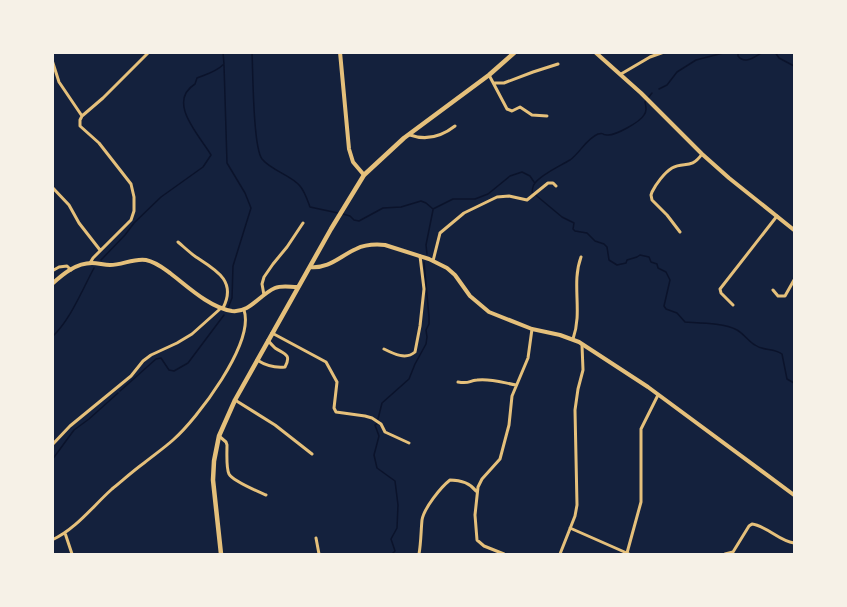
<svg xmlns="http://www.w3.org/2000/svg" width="847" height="607" font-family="Montserrat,sans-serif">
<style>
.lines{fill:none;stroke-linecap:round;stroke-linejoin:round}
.stream{stroke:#0b132b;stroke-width:1.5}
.minor{stroke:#e5c07b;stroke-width:3}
.tertiary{stroke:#e5c07b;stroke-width:4}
.secondary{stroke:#e5c07b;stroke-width:4.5}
</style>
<rect width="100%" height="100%" fill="#14213d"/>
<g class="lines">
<path class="stream" d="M252,52C253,72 253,147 262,159C272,171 291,175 300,186C305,192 307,199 310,207L338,213
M738,52V56C745,65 754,57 763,52
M775,52L779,58L794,66
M224,65L227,163L245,193L251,208L233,266L232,298L228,308
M659,89L667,85L677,72L696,60L727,52
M652,93L645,102C646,107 647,111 644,115C640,122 615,136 607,135C600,135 605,132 598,134C586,139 580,153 570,160C560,166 542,174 535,183C532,186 533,189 532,192L562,217L574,223L573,229L575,231L587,233L595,241L604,244L607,247L609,260L617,265L626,263L627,260L637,257L640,255L649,257L651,262L657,264L658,268L666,272L670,280L664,306L666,309L677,313L685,322C700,323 724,323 737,330C744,334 748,341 755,345C763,351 774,348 782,354L787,379L794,383
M343,214L350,216L354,220L359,221L383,208L401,207L421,201L426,203L433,209L453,199H475L488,194L510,176L522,172L530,176L534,182
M427,254L426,245L433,210
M101,260L125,235L134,223L161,197L203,167L211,155C200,136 166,102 195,84L197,78C207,74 216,72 224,64L223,52
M52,337C71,319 82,290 94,268
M120,391L156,359L161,358L169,370L174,371L188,363L224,315
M378,419L382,403L409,379L415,364L426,344L427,337L426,330L429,324V317L424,262
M377,424L375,425L379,436L374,455L377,468L395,481L398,505L397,528L391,539L395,551L392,554
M52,460L74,430L89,419L118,393"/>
<path class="minor" d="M52,60L59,82L82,116
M621,74L650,57L664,52
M489,75L507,109L512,111L520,107L532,115L547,116
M494,83H504L533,72L558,64
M410,135C427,141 441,137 455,126
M52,187L69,205L79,223L100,250
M680,232L667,215L652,200L651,195L652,192C656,184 664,173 672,168C684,161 691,170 702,154
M178,242C184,247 189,252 196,257C216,270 237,281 223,308
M433,261L440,233L464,213L497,197L509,196L527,200L548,183H553L556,186
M90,263L93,258L131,220L134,211V197L131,184L99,143L80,126V120L82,116L103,98L149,52
M52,271L59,267L67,266L71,270
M773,290L778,296H785L794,280
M264,295L262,284L264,277L273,264L287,247L303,223
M733,305L721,293L720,289L777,216
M272,333L326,362L337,382L334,408L336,412L365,416L372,418L381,424L385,432L409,443
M573,339C583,311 571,284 581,257
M384,349C394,354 406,360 415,352L420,326L424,289L420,256
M257,360C265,365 276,368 285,367C292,354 284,354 275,348C273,346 269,342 268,340
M458,382C470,384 468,381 477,380C490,378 504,383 516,385
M235,400L275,425L312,454
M219,436L226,442L227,445C227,453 226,468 229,474C233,481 259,492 266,495
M52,445L70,426L131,376L143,361L151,355L177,343L192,334L220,309
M570,528L629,554
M65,533L72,554
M316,538L319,554
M52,540C76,529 93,506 112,489C123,480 133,471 144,463C154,455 164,448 173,440C197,419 255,343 244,310
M627,553L641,502V429L658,395
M419,554C421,543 421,530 422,520C424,508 441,487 450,480C461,480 470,483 476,491
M504,554L484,546L477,540L475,515L478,487L482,479L500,459L509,425L512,396L528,358L532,329
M560,554L575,516L577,505L575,410L578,389L583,370L582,345
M725,554L733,552L749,526L752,524C767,526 779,541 794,543"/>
<path class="tertiary" d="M340,52L349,149L353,162L364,175
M595,52L641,93L702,154L729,178L794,230
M310,267C329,269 340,256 356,249C366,244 375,244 385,245L429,259L447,268L455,275L470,296L489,312L532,329L560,335L579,342L648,387L794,495
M52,284C63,274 76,263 92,263C98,263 104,265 110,265C122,265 134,258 146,260C156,262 163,268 170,273C187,286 210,308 232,311C250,313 259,295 275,288C282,285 290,287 297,287"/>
<path class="secondary" d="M221,554L213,480L214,461L219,436L235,400L331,229L364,175L404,138L489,75L515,52"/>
</g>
<rect width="847" height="607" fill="none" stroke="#f6f1e7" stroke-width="108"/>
</svg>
